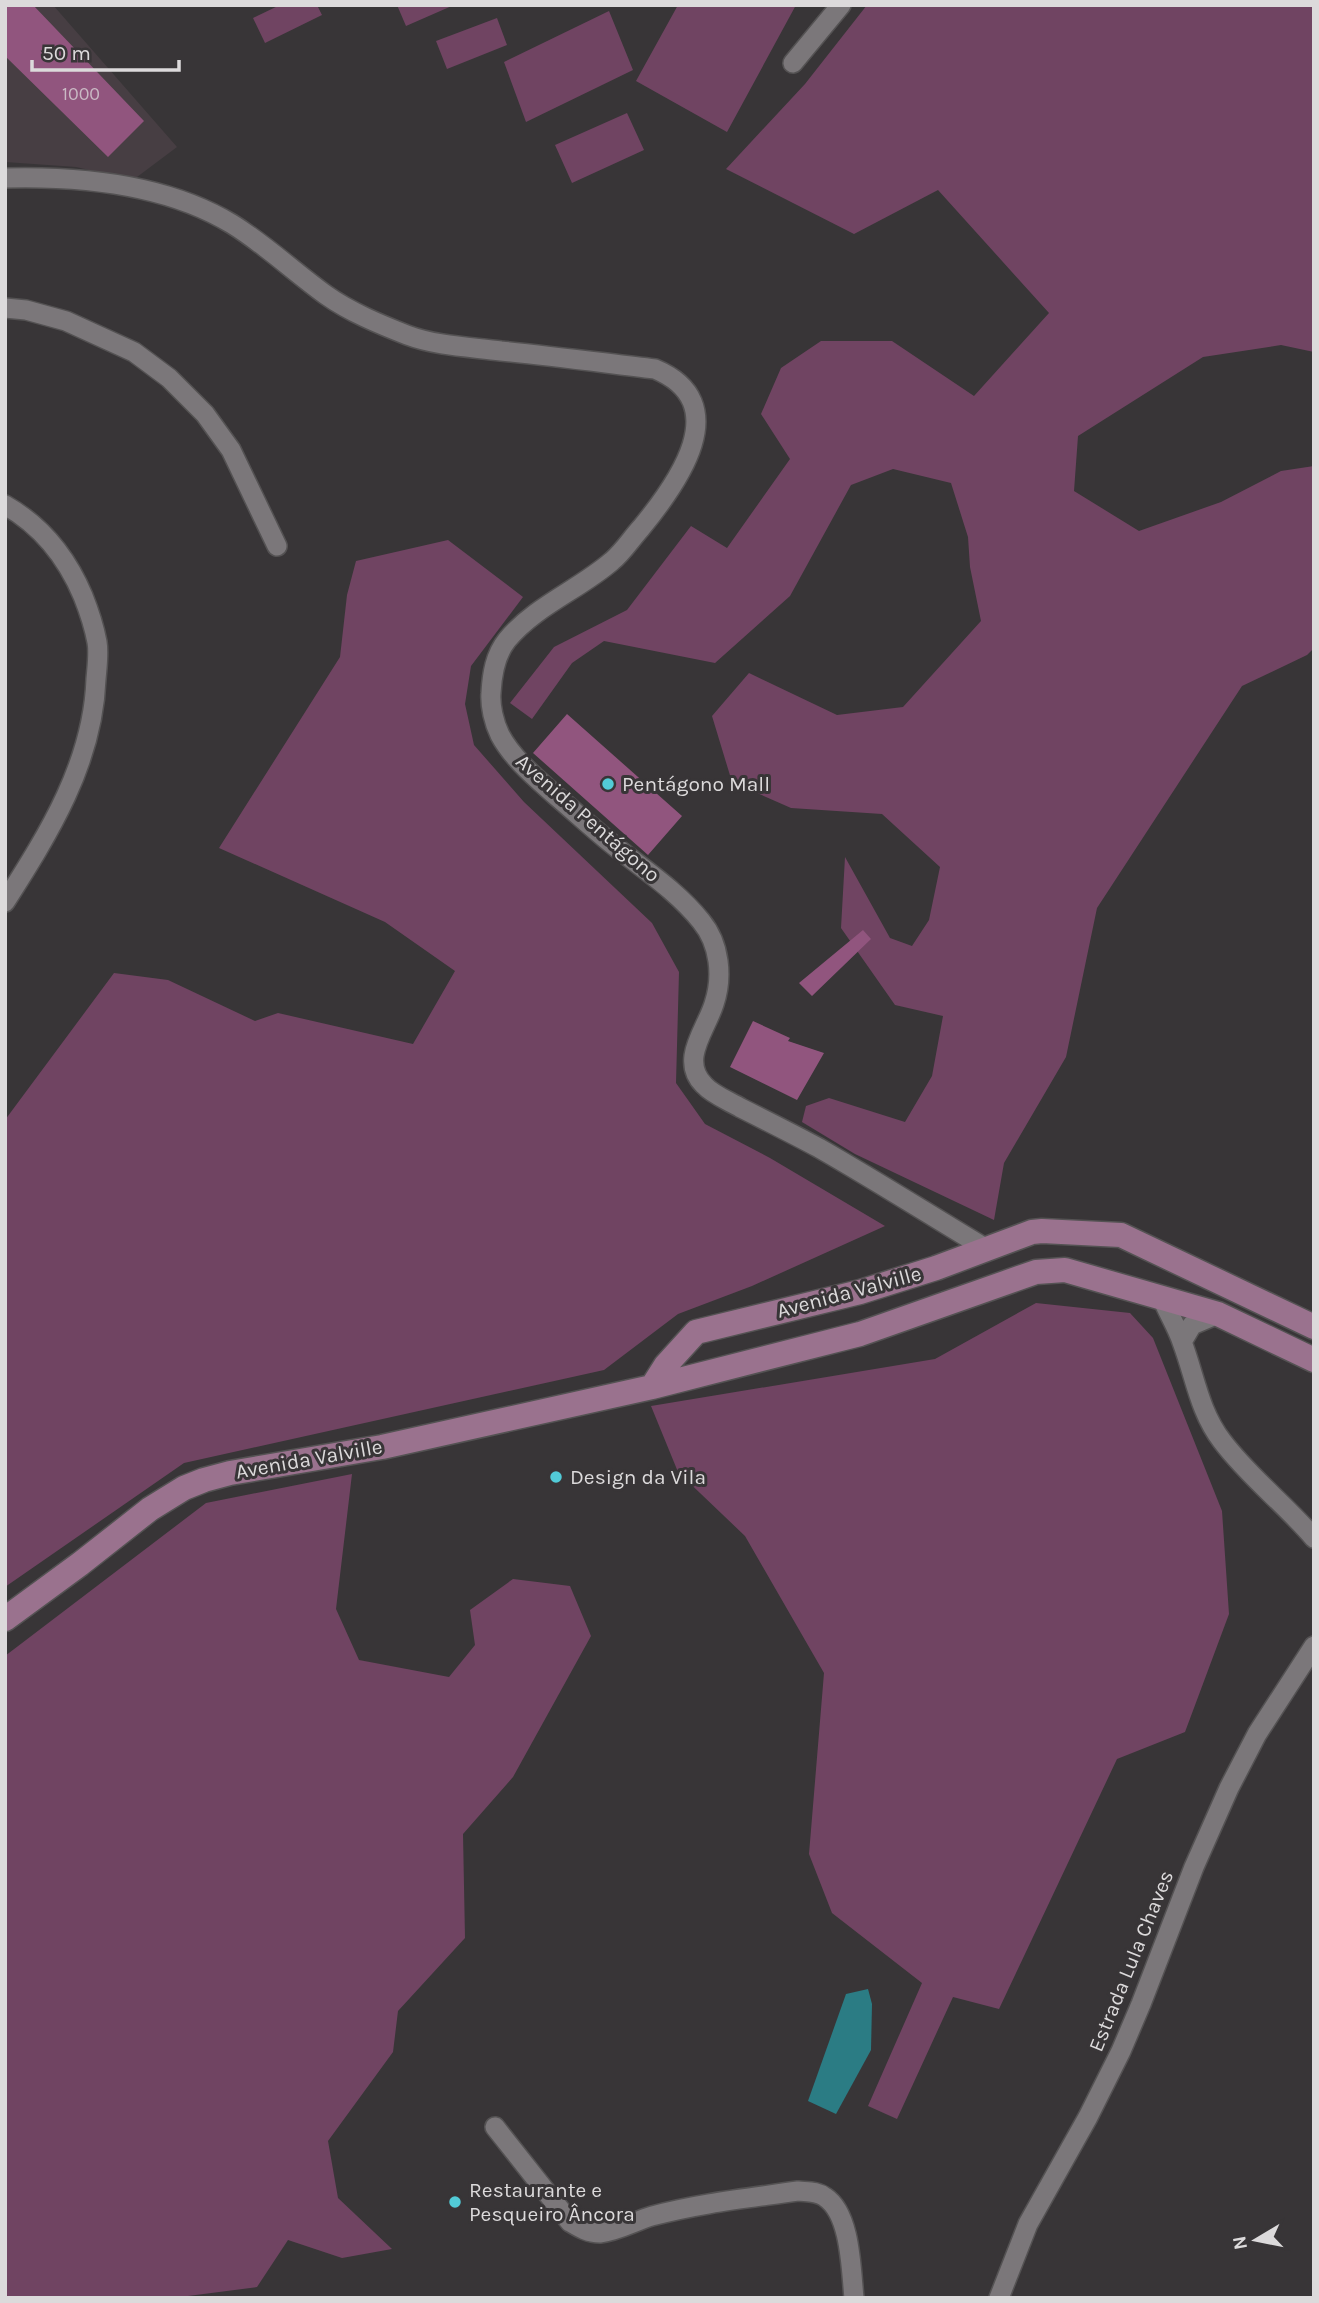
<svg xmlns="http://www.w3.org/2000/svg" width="1319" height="2303" font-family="Karla,sans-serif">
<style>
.built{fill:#473e43}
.green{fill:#704462}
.water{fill:#2b7c84}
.building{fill:#91557e}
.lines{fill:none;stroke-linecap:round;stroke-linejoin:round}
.minor-casing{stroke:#545253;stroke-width:22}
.major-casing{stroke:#545253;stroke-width:27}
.minor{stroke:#7b777a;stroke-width:19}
.major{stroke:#9a728e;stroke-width:24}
.poi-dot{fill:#52cbd7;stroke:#383537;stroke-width:2.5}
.labels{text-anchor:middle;stroke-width:6;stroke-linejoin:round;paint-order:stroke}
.number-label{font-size:18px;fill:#c9b9c4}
.poi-label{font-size:21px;fill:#dcdadb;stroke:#383537;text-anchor:start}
.street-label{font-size:21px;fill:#dcdadb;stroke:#383537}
</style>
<rect width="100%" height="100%" fill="#383537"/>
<path class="built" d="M5,5H53L177,147L133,180L76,167L5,162Z"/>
<path class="green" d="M280,5H317L322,15L265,43L253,18Z
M397,5H454L406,26Z
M678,5H796L727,132L636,81Z
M867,5H1314V352L1281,345L1203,357L1078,436L1074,491L1139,531L1221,502L1281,471L1314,466V648L1307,655L1242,686L1097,908L1066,1057L1004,1163L994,1220L855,1154L802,1122L806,1106L829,1098L905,1122L932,1076L943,1016L895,1005L841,928L845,857L890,938L912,946L929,920L940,867L882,814L791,808L732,782L712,716L749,673L837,715L903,707L981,621L970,567L968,537L951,483L893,469L851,485L790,596L715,663L604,641L572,663L532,719L510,703L554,647L627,610L691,526L727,548L790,459L761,414L781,368L821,341H892L974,396L1049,313L938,190L854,234L726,169L805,84Z
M609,11L633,70L526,122L504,62Z
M497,18L507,45L447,69L436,41Z
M627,113L644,150L572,183L555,145Z
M448,540L523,597L471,666L465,704L474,745L524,802L652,923L679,972L676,1083L705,1124L770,1158L885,1226L752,1286L678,1314L604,1370L184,1463L5,1587V1120L114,973L168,980L255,1021L278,1013L413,1044L455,971L385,922L219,848L340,657L347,595L356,561Z
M1036,1303L1130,1313L1153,1338L1222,1511L1229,1614L1185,1732L1117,1759L999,2009L953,1997L897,2119L868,2106L922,1983L832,1913L809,1854L824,1673L745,1536L678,1472L651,1406L935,1359Z
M352,1474L336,1609L359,1660L449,1677L475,1645L470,1610L513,1579L570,1586L591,1636L513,1777L463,1834L465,1938L398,2011L393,2052L328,2141L338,2198L392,2249L342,2258L288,2240L257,2287L188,2296L5,2298V1656L206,1503Z"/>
<path class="water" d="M868,1989L872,2004L871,2050L836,2114L808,2101L846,1994Z"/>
<path class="building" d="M5,5H33L144,121L108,157L5,56Z
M567,714L682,816L648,855L533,753Z
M863,930L871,939L812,996L799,983Z
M753,1021L790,1038L788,1041L824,1053L797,1100L730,1067Z"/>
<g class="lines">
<g class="minor-casing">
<path id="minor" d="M793,63L841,5
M5,178C81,176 166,184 232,224C266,245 294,272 326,295C350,312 379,324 407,335C436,346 470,347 501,351C553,356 604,363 655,369C736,403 678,483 641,528C631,539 623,552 612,561C580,589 535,606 507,640C495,655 492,674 491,693C490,706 494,723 500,735C512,758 536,778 555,795C574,811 592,828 612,844C643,869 676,890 701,921C720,944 723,977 714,1004C706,1030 679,1060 704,1085C713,1095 729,1101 741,1108C767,1121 793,1134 819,1148C875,1180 930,1215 985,1248
M5,308L26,310L66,321L134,352L169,378L205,414L231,450L277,546
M5,505C42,526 67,558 83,596C89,611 94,626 97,642C99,653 97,667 96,679C93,763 49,833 5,902
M1162,1298C1168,1313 1177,1327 1182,1342C1195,1376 1199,1411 1222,1441C1249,1477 1285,1504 1314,1538
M1182,1342L1192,1325L1218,1314
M495,2127L570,2222C580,2228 588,2233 600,2233C618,2231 635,2221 652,2216C700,2203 750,2198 798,2191C808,2192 817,2191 825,2197C851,2214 851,2270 854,2298
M999,2298L1028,2224L1088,2117L1121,2051L1141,2004L1194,1867L1229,1788L1257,1734L1314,1646"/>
</g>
<g class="major-casing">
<path id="major" d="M652,1387L666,1365L696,1332L860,1292L936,1268L1032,1232L1042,1231L1121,1235L1314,1327
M5,1619L80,1564L150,1509L184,1488L204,1480L230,1473L382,1447L652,1387L860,1334L1036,1272L1065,1270L1218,1314L1314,1360"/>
</g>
<use href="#minor" class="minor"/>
<use href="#major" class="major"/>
</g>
<g class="poi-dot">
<circle cx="608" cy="784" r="7"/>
<circle cx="556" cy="1477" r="7"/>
<circle cx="455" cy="2202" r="7"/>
</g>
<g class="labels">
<g class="number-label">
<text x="81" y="100">1000</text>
</g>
<g class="poi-label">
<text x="622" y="791">Pentágono Mall</text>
<text x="570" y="1484">Design da Vila</text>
<text x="469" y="2197">Restaurante e<tspan x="469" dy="24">Pesqueiro Âncora</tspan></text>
</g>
<g class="street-label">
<text transform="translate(588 818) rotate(41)" y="7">Avenida Pentágono</text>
<text transform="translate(849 1292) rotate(-15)" y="7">Avenida Valville</text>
<text transform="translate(309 1459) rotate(-10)" y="7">Avenida Valville</text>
<text transform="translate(1131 1961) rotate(-68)" y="7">Estrada Lula Chaves</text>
</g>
</g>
<rect width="1319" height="2303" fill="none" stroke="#dcdadb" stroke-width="14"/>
<g transform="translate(1256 2240) rotate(260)" stroke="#383537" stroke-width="5" paint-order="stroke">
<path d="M0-5L12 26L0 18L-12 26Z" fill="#dcdadb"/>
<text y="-10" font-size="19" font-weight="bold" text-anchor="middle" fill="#dcdadb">N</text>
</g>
<path d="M32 60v10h147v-10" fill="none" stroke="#dcdadb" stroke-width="3.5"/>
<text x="42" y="60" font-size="21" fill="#dcdadb" stroke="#383537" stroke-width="5" paint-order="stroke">50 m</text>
</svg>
